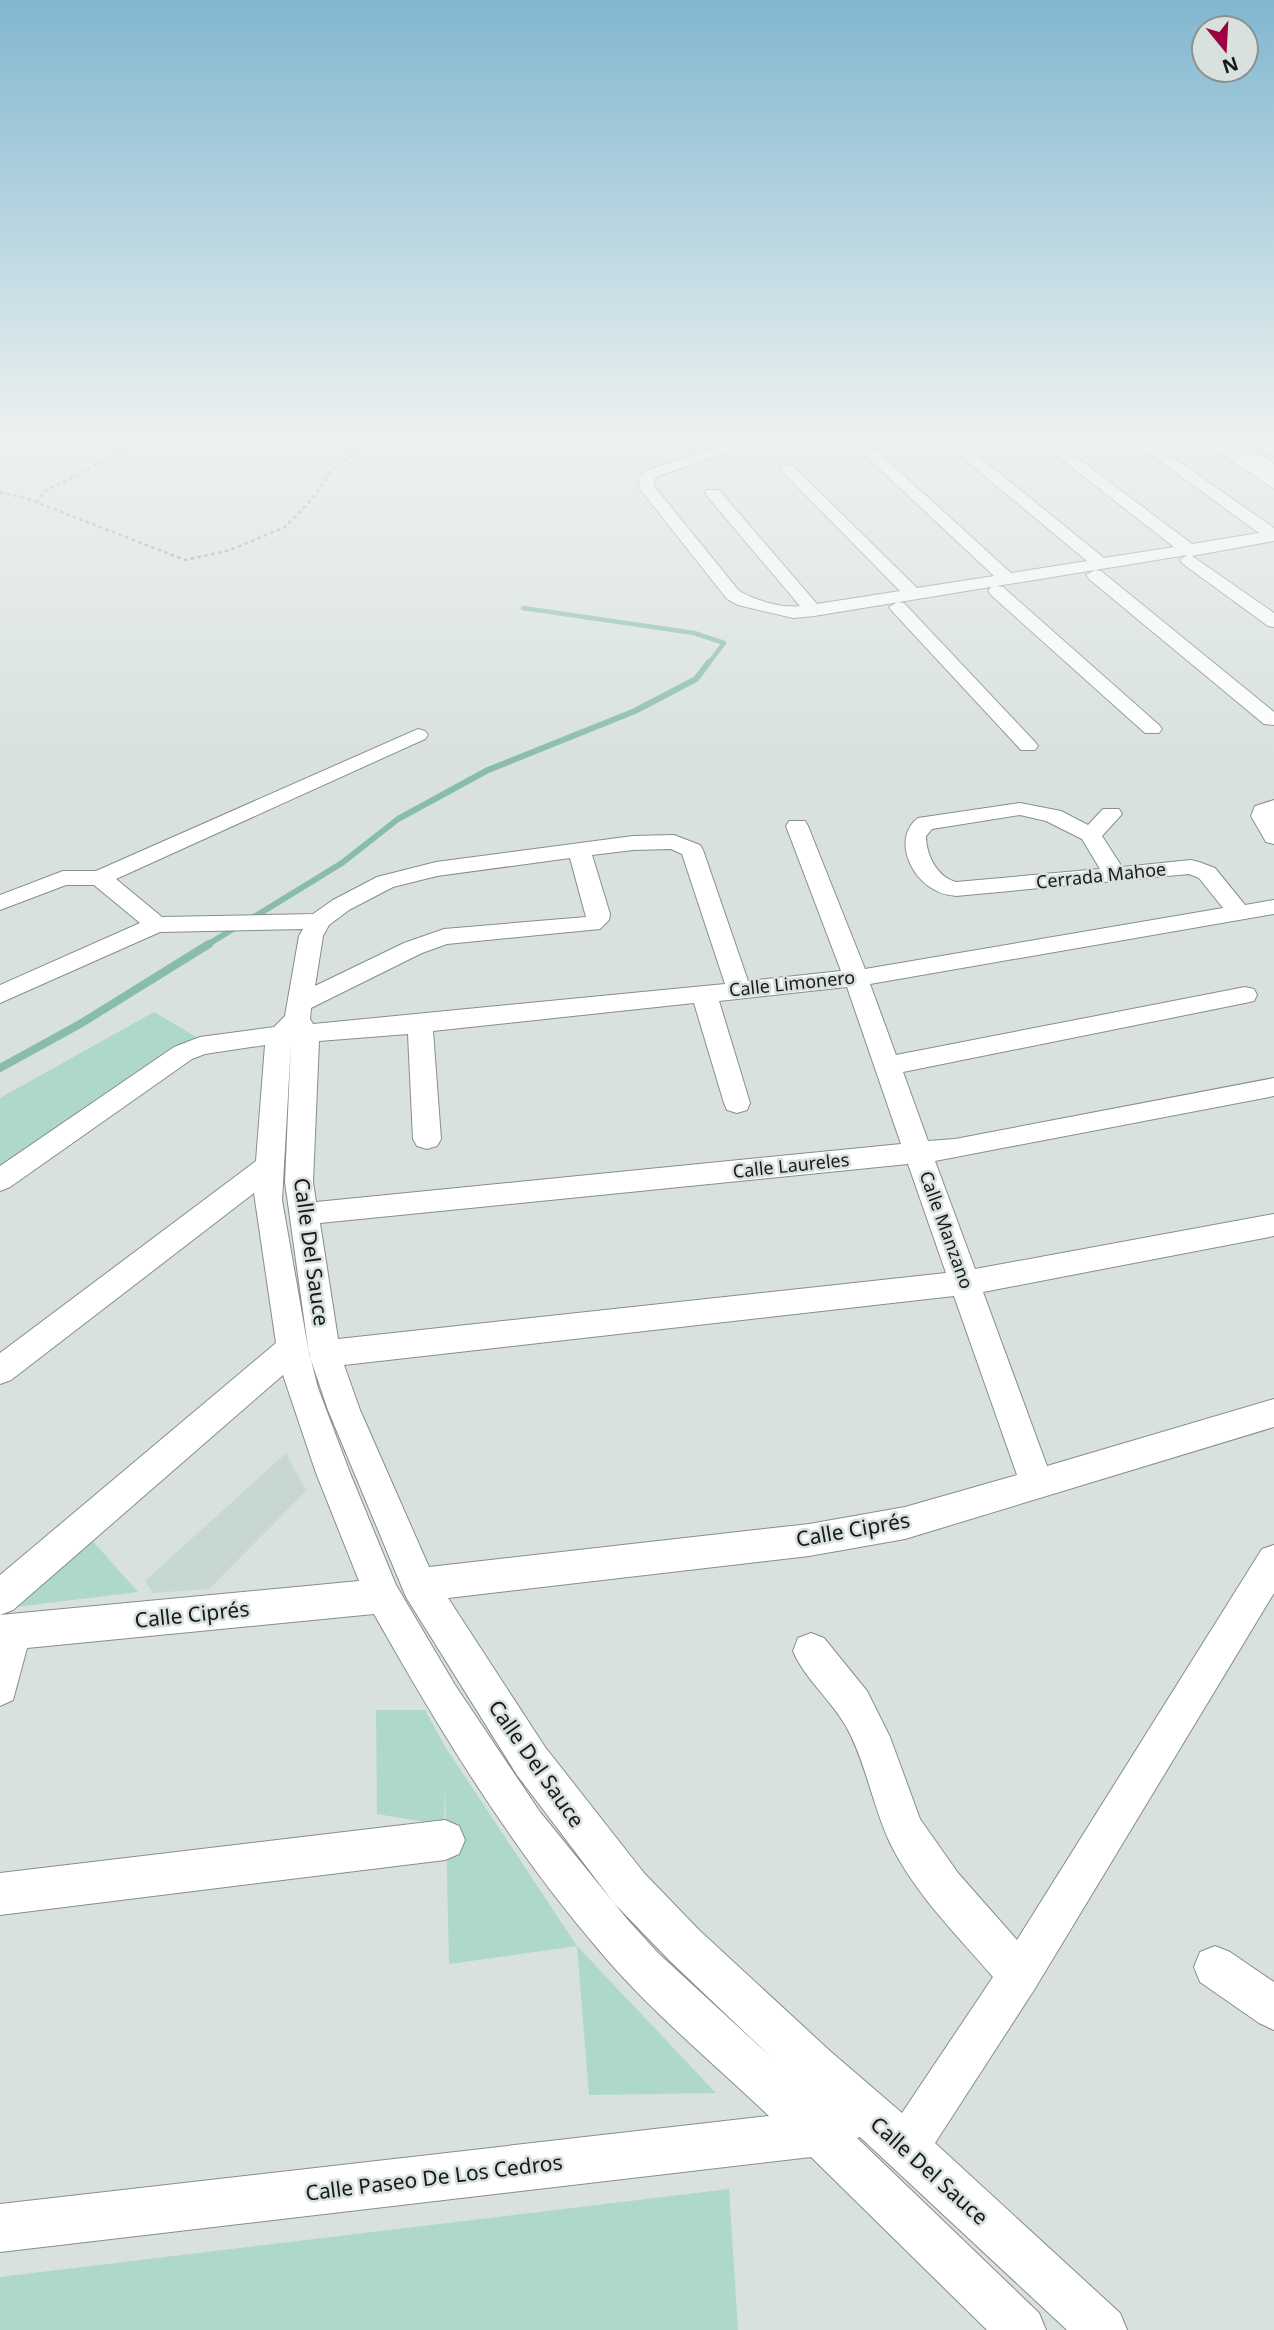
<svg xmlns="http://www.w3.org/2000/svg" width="1274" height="2330" font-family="'Noto Sans',sans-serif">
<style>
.built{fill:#c7d8d1}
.green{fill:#aed8ca}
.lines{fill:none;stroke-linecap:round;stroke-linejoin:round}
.stream-far2{stroke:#88bcab;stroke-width:4.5}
.stream-far1{stroke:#88bcab;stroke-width:6}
.stream{stroke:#88bcab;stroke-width:8}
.street-casing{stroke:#878e8c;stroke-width:2}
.secondary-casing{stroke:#878e8c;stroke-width:2}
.path{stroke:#929896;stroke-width:2.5;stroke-dasharray:3.5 3.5;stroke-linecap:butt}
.street{fill:#fff;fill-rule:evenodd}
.secondary{fill:#fff;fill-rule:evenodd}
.labels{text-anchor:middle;stroke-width:5;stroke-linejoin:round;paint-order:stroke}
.street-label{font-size:18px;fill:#171a19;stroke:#d8e1de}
.near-street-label{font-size:21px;fill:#171a19;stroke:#d8e1de}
</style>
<rect width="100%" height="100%" fill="#d8e1de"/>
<path class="built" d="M286,1453L306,1491L209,1589L153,1593L145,1581Z"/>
<path class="green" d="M154,1012L203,1041L0,1171V1098Z
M90,1538L138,1592L15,1607Z
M376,1710H425L444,1745L577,1946L716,2093L589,2095L577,1946L449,1964L445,1787L444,1825L377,1814Z
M729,2189L738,2330H0V2277Z"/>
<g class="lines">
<path class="stream-far2" d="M523,608L694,633L724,643L708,664"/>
<path class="stream-far1" d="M249,920L342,863L398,819L488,770L635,711L696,679L709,662
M207,945L238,926"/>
<path class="stream" d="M0,1068L80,1024L209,944"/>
<g class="street-casing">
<path id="street" d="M740,440H763L661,475L654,479V486L739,591C755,600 782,609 800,606L707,496L705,493L707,490H719L817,604L900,591L783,472L780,469L783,466H793L917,588L994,576L868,458L865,455L873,450L878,452L1011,573L1087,561L951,448L948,445L951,442H961L1104,558L1174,547L1037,440H1054L1192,544L1259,533L1131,440H1148L1274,528V541L1192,556L1274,613V627L1268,626L1183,564L1180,560L1187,555L1095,570L1101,571L1274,712V725L1264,724L1089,579L1086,575L1095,570L814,616L793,618L738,605L727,599L640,489L638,477L651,469Z
M1201,440H1219L1274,477V489Z
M1250,440H1268L1274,444V456Z
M997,586L1003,587L1159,725L1162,729L1159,733H1145L991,595L988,591L991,587Z
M898,602L904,603L1035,742L1038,746L1035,750H1021L892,611L889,607Z
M418,729L425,731L428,735L425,739L116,879L162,917L313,914L333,900L377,877L436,862L633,836L674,835L700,845L703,850L748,981L841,971L786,826L789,821H805L808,826L865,969L1223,908L1199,878L1189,874L956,896C949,895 941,894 935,890C909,877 893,837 918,818L1020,803L1061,811L1088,825L1103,809H1119L1122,814L1102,836L1122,867L1191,860L1199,862L1215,868L1245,905L1274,900V914L870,984L896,1055L1245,987L1254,989L1257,995L1254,1001L1245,1003L903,1072L928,1141L955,1139L1274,1078V1096L935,1161L975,1269L1274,1214V1236L983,1292L1047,1466L1274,1399V1427L905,1539L809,1556L448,1598L545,1747L644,1873L699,1930L830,2051L902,2113L993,1977C957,1935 916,1895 891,1845C873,1808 867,1766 848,1730C833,1701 805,1680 793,1651L798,1638L811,1633L824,1638L867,1691L890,1737L920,1819L958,1873L1017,1940L1262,1549L1274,1545V1593L1034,1990L935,2143L1120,2313L1127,2330H1067L860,2137L857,2138L1039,2313L1046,2330H987L811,2157L0,2252V2204L769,2116C712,2062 649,2010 598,1949C510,1846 440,1731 374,1614L27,1648L13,1700L0,1706V1615L359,1581L316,1473L283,1375L13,1610L0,1615V1575L276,1343L254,1193L11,1380L0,1384V1353L256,1161L265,1045L205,1054L192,1059L10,1187L0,1191V1166L174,1047L200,1037L274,1027L285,1016L299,936L303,929L160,932L0,1003V985L140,923L94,885H66L0,910V895L63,871H96ZM1020,815L1046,821L1082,839L1100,869L956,882C937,877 926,855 926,836L932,829ZM671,849L682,854L725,984L313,1024L310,1019L311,1008L422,953L447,944L600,929L609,920L610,914L592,855L633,850ZM570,858L586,917L444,929L404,943L315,986L323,936L329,925L349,910L393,887L437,876ZM847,987L901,1144L316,1202L313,1182L319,1041L408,1034L413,1139L417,1146L427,1149L437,1146L441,1139L433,1031L694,1003L724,1103L727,1110L737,1113L747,1110L750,1103L719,1001ZM291,1043L285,1182L309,1354L328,1410L406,1597L517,1775L614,1903L669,1960L773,2059L658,1953L627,1919L540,1812L455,1685L396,1585L350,1473L318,1388L308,1348L282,1200ZM908,1164L946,1273L338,1339L320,1223ZM954,1296L1017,1475L905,1507L809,1524L429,1567L360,1410L344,1365Z
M1274,800V844L1266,842L1251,816L1255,806Z
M445,1820L459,1826L465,1840L459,1854L445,1860L0,1915V1873Z
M1215,1946L1230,1952L1274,1982V2030L1259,2023L1200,1982L1194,1967L1200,1952Z"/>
</g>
<g class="secondary-casing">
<path id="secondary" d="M1214,440H1239L1274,464V479L1266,478Z"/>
</g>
<path class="path" d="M0,492L28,499L185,560L230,550L285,527L313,498L332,469L373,440
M37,503L43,492L147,440"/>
<use href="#street" class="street"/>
<use href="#secondary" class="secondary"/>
</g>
<linearGradient id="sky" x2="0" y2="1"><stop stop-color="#81b7d0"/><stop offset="0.57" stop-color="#edf2f0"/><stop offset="1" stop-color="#edf2f0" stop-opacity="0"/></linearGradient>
<rect width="1274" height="767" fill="url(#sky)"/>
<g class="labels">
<g class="street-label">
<text transform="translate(1101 876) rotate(-6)" y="6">Cerrada Mahoe</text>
<text transform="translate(792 984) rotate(-6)" y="6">Calle Limonero</text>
<text transform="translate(791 1166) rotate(-6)" y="6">Calle Laureles</text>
<text transform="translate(946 1230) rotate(70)" y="6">Calle Manzano</text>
</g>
<g class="near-street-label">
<text transform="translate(311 1252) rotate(82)" y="7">Calle Del Sauce</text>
<text transform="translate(853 1530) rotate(-10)" y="7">Calle Ciprés</text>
<text transform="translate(192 1615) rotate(-6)" y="7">Calle Ciprés</text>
<text transform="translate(536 1764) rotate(55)" y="7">Calle Del Sauce</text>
<text transform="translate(929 2171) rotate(42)" y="7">Calle Del Sauce</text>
<text transform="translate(434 2178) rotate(-7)" y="7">Calle Paseo De Los Cedros</text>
</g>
</g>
<g transform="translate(1225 49) rotate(162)"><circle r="33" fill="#d8e1de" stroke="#8b918f" stroke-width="2"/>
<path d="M0-5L12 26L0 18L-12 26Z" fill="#9f0243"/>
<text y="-10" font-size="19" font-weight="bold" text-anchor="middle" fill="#171a19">N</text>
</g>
</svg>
